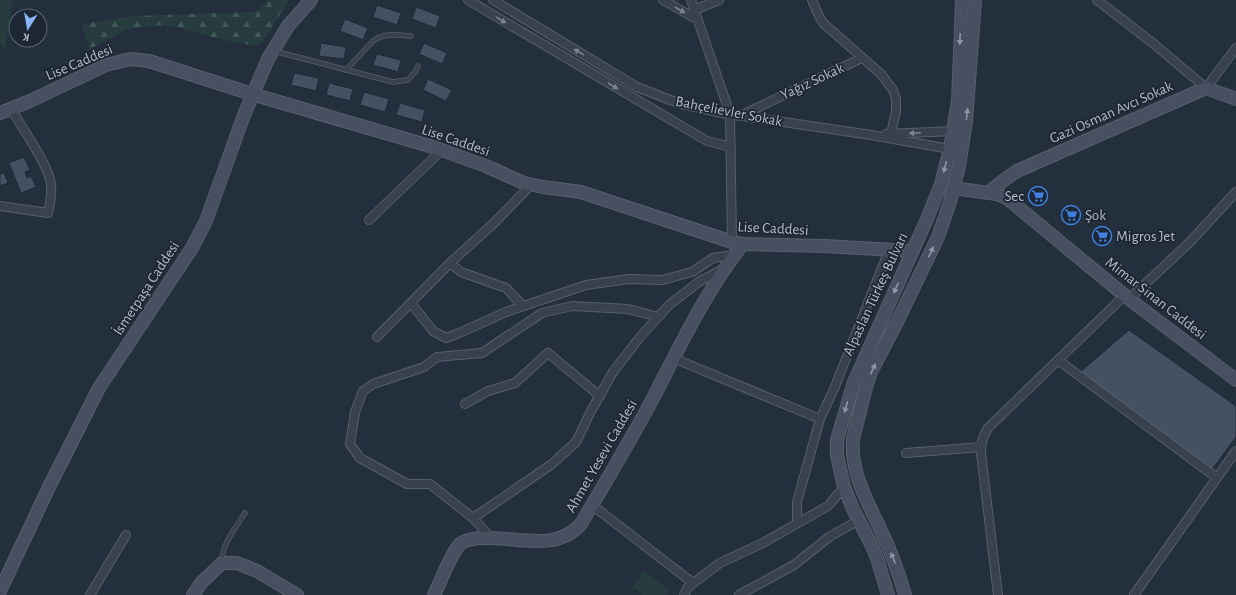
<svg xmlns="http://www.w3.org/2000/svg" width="1236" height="595" font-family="'Alegreya Sans',sans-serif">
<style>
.green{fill:#263c3f}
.forest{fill:url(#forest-firs)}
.building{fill:#455162;stroke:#1f2835}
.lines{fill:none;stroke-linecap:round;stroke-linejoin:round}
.lane-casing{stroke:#565f6c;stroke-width:5.5}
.street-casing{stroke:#565f6c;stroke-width:10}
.secondary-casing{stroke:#565f6c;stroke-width:14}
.lane{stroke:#38414e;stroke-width:4}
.street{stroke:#38414e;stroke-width:8}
.secondary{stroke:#465061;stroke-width:12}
.oneway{fill:#7c8592}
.oneway2{fill:#8e96a5}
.labels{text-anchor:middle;stroke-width:3.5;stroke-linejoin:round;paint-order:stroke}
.street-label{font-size:15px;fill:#b4bcc9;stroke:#1d2633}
.poi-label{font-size:15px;fill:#b4bcc9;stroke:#1d2633;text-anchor:start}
</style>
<defs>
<pattern id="forest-firs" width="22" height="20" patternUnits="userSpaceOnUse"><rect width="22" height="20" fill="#263c3f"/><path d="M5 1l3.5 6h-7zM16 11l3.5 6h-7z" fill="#435659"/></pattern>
</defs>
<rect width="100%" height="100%" fill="#242f3e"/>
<path class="green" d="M0,0H13L5,50L0,44Z
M644,571L670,591L667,595H643L632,587Z"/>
<path class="forest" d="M268,0H289L261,44L255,46L215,38L181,28L164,25L144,27L126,30L90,49L82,24L134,16L253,12L258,11Z"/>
<path class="building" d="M377,5L401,13L397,25L373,17Z
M416,7L440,16L436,28L412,19Z
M345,19L368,28L363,40L340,31Z
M321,43L346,47L344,59L319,56Z
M424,43L447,53L442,64L419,54Z
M377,54L401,60L398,72L373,65Z
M294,73L319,78L316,91L291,85Z
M428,79L452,90L446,101L423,90Z
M329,83L353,89L350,101L326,95Z
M364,92L389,99L385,112L360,105Z
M400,103L425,110L422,122L396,115Z
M24,157L30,170L25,172L27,178L31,176L36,187L21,193L9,163Z
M4,173L8,183L0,186V174Z
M1129,330L1236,406V437L1211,471L1079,373Z"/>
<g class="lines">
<g class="lane-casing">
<path id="lane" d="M274,51L393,82L408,80L415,72L418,66
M346,70L373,41C385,32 397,35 411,36
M222,563C221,545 236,527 245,513"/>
</g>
<g class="street-casing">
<path id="street" d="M468,0L707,141L731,147
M493,0L637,87L678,103L722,113L871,135L950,149
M663,0L698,20
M691,0L730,114L732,242
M812,0L818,14L823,23L881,74L893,90L896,99V111L891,134
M1097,0L1154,44L1206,88L1236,48
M694,10L719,0
M740,116L862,58
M886,134L954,131
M0,206L48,213C50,204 52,194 51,185C50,167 21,126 11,109
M369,220L442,150
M450,263L461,272L506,288L523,306
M1129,299L1190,242L1236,192
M411,303L433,331L446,338L457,334L506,312L586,285L629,279L662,280L692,272L713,258L734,255
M377,337L450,263L493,224L531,185
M673,358L820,419
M1058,360L1217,478
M465,404L488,391L515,383L548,353L600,396
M906,453L981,447
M592,505L693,583
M473,518L552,464L576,442L591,411L613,372L640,337L669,305L700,281L723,269
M797,523V502L820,419L834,389L889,250
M491,538L473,518L430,484H407L360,458L350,444L355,412L363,391L373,384L424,367L437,357L482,353L542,313L572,306L628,309L658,317
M90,595L126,535
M684,595L688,587L720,563L763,543L828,506L844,487
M739,595L794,565L829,537L859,520
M998,595L981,453C981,442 983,436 988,428L1125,295
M1134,595L1236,451"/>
</g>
<g class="secondary-casing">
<path id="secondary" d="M0,113L30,101L106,65L130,59L149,61L252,94L433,147L486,166L524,183L543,187L581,192L732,242L743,244L824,246L913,251
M953,188L997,194L1008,199L1129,299L1236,380
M988,193L1004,180L1017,171L1206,88L1236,99
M0,591L49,487L99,388L192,248L206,221L244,115L268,59L288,26L311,0
M193,595L201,583L222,563H237L257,571L297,595
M434,595C440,583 452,551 461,543C468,539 478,538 485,538C518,537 556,552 581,524C605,483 629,443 651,402C679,348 705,292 743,244
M888,595L877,558L871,544L853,509L844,487L837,455V440L854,382L927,219L941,184L950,149L958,101L962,3L963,0
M905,595C899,574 892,554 883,535C869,504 850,474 853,439L866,387L871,372L898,320L938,237L950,202L959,166L966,122L975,0"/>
</g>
<use href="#lane" class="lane"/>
<use href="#street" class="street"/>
<use href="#secondary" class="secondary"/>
</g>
<defs><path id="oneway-solid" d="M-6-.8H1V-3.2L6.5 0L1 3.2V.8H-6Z"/></defs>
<g class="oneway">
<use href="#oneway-solid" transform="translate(680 10) rotate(30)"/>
<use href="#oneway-solid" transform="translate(501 20) rotate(31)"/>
<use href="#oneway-solid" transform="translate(579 52) rotate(-149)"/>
<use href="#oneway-solid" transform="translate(613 86) rotate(31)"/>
<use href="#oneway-solid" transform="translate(915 133) rotate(177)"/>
</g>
<g class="oneway2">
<use href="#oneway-solid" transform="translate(960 39) rotate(92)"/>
<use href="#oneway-solid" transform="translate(967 114) rotate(-84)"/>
<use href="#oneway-solid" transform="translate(945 167) rotate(104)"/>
<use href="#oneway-solid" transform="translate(931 252) rotate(-65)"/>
<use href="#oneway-solid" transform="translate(896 288) rotate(114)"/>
<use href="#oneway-solid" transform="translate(873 369) rotate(-65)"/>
<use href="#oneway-solid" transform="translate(846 407) rotate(106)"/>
<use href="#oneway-solid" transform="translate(893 558) rotate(-112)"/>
</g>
<defs>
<g id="supermarket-ring" transform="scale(1)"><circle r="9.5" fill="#1d2633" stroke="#3f7fe0" stroke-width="1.5"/><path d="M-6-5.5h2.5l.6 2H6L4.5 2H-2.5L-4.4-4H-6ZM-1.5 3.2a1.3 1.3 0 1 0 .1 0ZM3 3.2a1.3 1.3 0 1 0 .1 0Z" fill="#3f7fe0"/></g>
</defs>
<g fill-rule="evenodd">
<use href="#supermarket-ring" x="1038" y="196"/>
<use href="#supermarket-ring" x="1071" y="215"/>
<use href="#supermarket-ring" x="1102" y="236"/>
</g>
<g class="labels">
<g class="street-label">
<text transform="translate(79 62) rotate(-23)" y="5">Lise Caddesi</text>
<text transform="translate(812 81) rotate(-25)" y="5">Yağız Sokak</text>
<text transform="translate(729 111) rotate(11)" y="5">Bahçelievler Sokak</text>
<text transform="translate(1111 112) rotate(-24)" y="5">Gazi Osman Avcı Sokak</text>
<text transform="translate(456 140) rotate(19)" y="5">Lise Caddesi</text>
<text transform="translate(773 228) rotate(3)" y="5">Lise Caddesi</text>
<text transform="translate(146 288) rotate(-57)" y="5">İsmetpaşa Caddesi</text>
<text transform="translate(875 294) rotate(-65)" y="5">Alpaslan Türkeş Bulvarı</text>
<text transform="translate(1156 298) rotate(38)" y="5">Mimar Sinan Caddesi</text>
<text transform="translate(601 456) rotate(-60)" y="5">Ahmet Yesevi Caddesi</text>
</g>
<g class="poi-label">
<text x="1024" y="201" text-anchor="end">Sec</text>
<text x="1085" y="220">Şok</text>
<text x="1116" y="241">Migros Jet</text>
</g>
</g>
<g transform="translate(28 28) rotate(191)"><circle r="19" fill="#1d2633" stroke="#59626f"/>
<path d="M0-3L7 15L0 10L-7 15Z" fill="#8ab4f8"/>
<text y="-6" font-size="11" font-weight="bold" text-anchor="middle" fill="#b4bcc9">K</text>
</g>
</svg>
